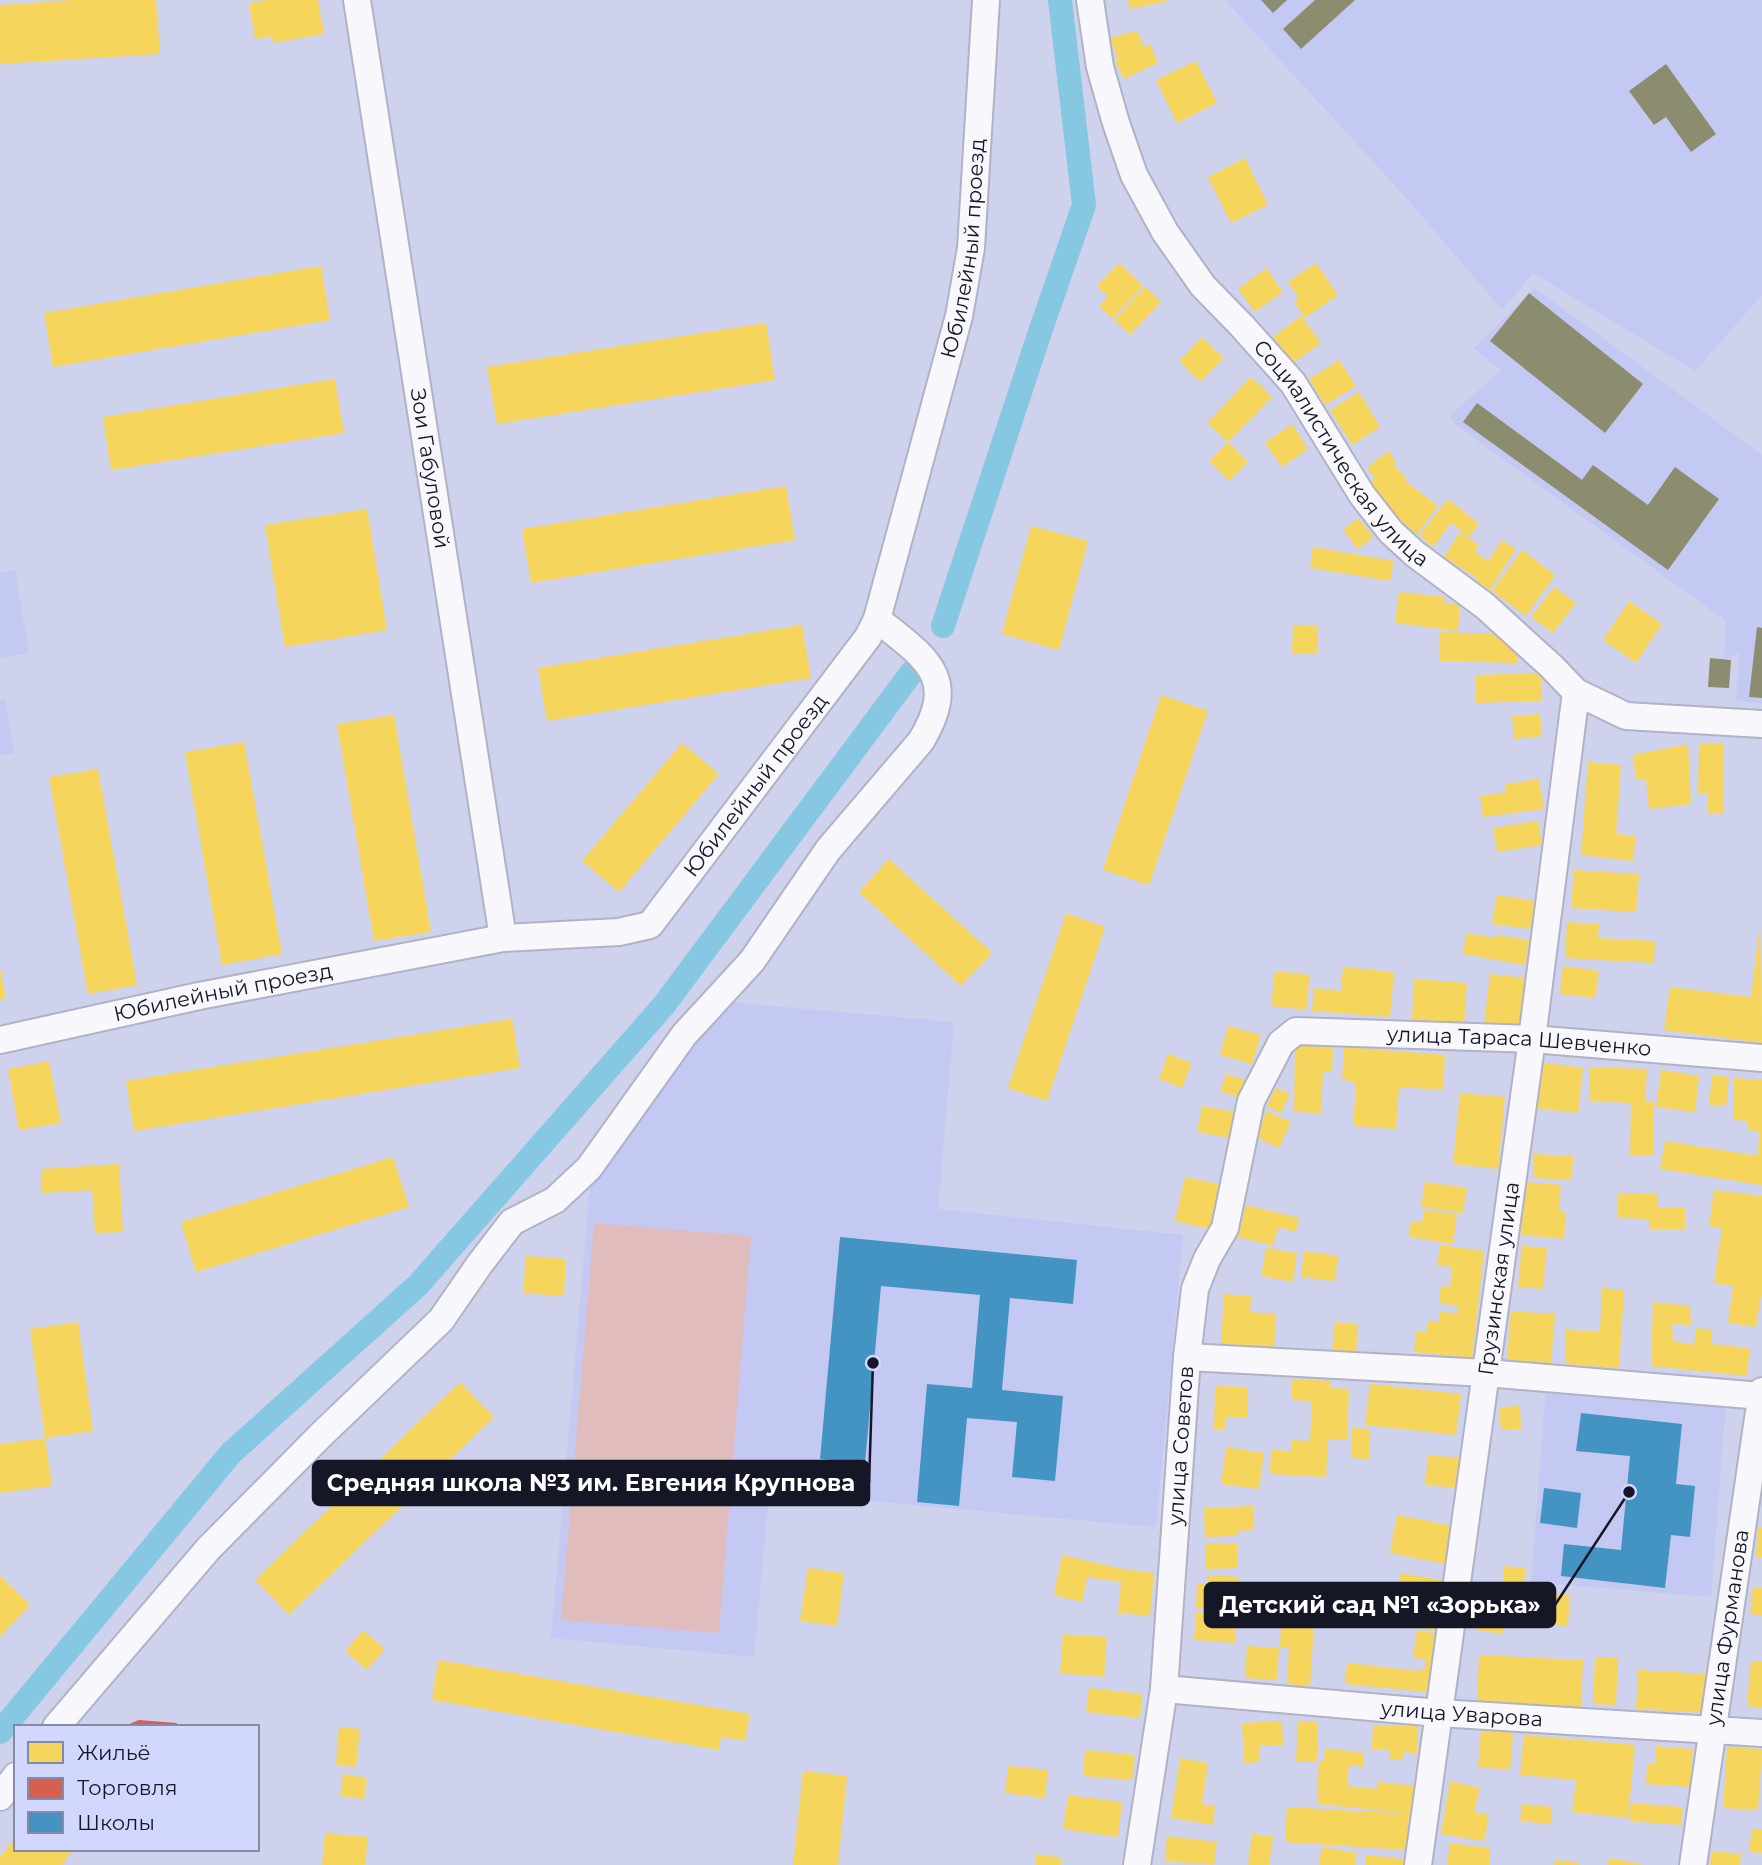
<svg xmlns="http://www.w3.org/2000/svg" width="1762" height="1865" font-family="Montserrat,sans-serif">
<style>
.built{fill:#c3c9f2}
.green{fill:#e1bcbc}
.homes{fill:#f6d55c}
.shops{fill:#d6604d}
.schools{fill:#4393c3}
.industry{fill:#8c8c6e}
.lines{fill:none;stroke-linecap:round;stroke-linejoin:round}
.canal{stroke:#86c8e2;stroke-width:24}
.street-casing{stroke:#b0b2c6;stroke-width:30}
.street{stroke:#f8f8fc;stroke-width:26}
.labels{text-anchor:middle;stroke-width:7;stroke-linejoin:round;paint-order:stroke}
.street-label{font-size:21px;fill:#151727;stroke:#d2d7fd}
.leader{fill:none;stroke:#151727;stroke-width:2.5}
.callout-dot{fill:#151727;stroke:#d2d7fd;stroke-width:2.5}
.callout{fill:#151727;stroke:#151727;stroke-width:2.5}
.callout-label{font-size:23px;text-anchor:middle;font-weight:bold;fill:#fff}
</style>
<rect width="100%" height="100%" fill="#cfd2ec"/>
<path class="built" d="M1225,0H1762V295L1695,371L1533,273L1502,310L1408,200Z
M1535,288L1762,455V704L1736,700L1740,653L1724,659L1726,621L1456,425L1450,415L1501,371L1474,348Z
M15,570L29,653L0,658V573Z
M5,699L14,753L0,756V700Z
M728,1002L954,1022L938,1209L1183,1235L1156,1527L769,1492L754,1657L551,1638L590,1185Z
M1546,1387L1726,1401L1711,1597L1531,1582Z"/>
<path class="green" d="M594,1223L751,1236L719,1633L561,1620Z"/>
<path class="homes" d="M71,0H156L160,54L0,64V5Z
M267,0H318L324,34L273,43L272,36L255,39L249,3Z
M1128,0H1167V1L1130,9Z
M1137,31L1144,47L1150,44L1158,63L1124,79L1115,61L1118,59L1109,38Z
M1196,61L1217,103L1177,123L1156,80Z
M1245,158L1268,205L1231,223L1208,177Z
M1119,263L1143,286L1112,319L1099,306L1108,297L1097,286Z
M1316,263L1338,295L1305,318L1294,302L1299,298L1288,282Z
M321,266L330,320L53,367L44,313Z
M1266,268L1283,292L1255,312L1238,289Z
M1145,287L1161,302L1130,335L1114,320Z
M1301,316L1321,343L1293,363L1273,337Z
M766,323L775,380L497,424L487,367Z
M1202,337L1224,358L1200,382L1179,361Z
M1339,360L1356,386L1325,405L1309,379Z
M1251,377L1272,397L1228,442L1248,462L1229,481L1209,461L1228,442L1207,423Z
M335,379L344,433L111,470L103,417Z
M1359,392L1380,427L1352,445L1330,410Z
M1292,424L1308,449L1282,467L1265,443Z
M1388,451L1396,461L1393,464L1407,479L1405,481L1438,506L1417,534L1385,509L1387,506L1369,484L1375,478L1367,468Z
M786,486L795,540L531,583L522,529Z
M1448,499L1479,524L1469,537L1451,523L1433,547L1419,535Z
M367,509L387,630L285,647L265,525Z
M1358,518L1373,537L1358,549L1343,530Z
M1031,526L1088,541L1059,650L1002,634Z
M1460,532L1479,545L1475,552L1488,561L1502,540L1516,549L1490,590L1476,581L1477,578L1444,557Z
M1313,547L1394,561L1390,581L1310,568Z
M1522,550L1555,575L1526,616L1492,591Z
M1554,587L1576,603L1553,633L1531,617Z
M1399,592L1445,597L1444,603L1460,605L1458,631L1395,623Z
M1629,601L1662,624L1636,663L1603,640Z
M802,625L811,678L547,721L538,668Z
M1293,625L1318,626L1317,654H1292Z
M1440,632L1499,634L1517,651V663L1440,661Z
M1541,673L1542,701L1476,703L1475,675Z
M1161,695L1208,711L1149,885L1103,870Z
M1540,714L1542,736L1514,739L1512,716Z
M394,715L431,932L374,941L337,724Z
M244,742L282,954L222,965L185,752Z
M682,743L719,774L619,892L582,861Z
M1699,743L1724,744L1723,813H1707V793H1698Z
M1688,744L1691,804L1649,809L1646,780H1636L1633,755Z
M1588,762L1621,765L1616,834L1636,836L1633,861L1581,855Z
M98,769L137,985L88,994L49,777Z
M1539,779L1544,809L1483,817L1480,796L1507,792L1505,784Z
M1538,821L1542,845L1497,852L1493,828Z
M889,859L992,953L961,986L859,892Z
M1574,870L1639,874L1636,912L1571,908Z
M1497,895L1535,901L1530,929L1492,924Z
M1066,913L1105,927L1047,1101L1008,1088Z
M1567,922L1599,924L1598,938L1655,941L1654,963L1565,958Z
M1760,924L1762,1043L1664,1030L1670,987L1751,997Z
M1466,933L1496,938V935L1529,940L1525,965L1463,954Z
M1563,966L1599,971L1595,998L1560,994Z
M1343,967L1394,972L1390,1017L1312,1011L1314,988L1341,991Z
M0,968L6,998L0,999Z
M1275,971L1310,975L1306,1010L1271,1006Z
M1490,974L1527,978L1522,1028L1484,1024Z
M1414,979L1467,983L1464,1024L1412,1020Z
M512,1019L520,1068L134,1131L126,1081Z
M1228,1026L1261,1035L1252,1064L1220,1055Z
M1295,1045L1333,1046L1332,1072H1323L1321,1113L1294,1112Z
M1344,1047L1445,1055L1443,1090L1399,1087L1396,1129L1353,1126L1356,1084L1342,1078Z
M1168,1054L1192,1063L1182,1088L1159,1079Z
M49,1061L61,1123L19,1130L8,1069Z
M1540,1062L1583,1068L1578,1113L1535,1108Z
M1590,1067L1647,1069L1645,1102H1654V1155H1630L1631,1103L1589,1101Z
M1661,1070L1699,1076L1695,1112L1656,1107Z
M1226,1074L1246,1080L1240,1098L1220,1091Z
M1712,1075L1729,1077L1726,1106L1709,1105Z
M1734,1078L1762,1080V1185L1660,1169L1665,1141L1758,1156L1759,1131L1747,1130L1748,1121L1734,1120Z
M1276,1088L1290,1094L1281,1113L1267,1106Z
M1460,1093L1505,1097L1498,1169L1453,1164Z
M1202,1106L1235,1112L1230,1138L1197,1132Z
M1267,1111L1291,1122L1279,1148L1255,1137Z
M1534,1154L1573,1156L1572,1180L1533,1178Z
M393,1157L409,1207L196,1272L181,1222Z
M119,1164L123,1232L95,1233L92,1190L42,1193L41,1169Z
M1185,1177L1220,1184L1210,1229L1175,1221Z
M1425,1182L1467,1188L1463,1213L1421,1207Z
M1526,1182L1561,1185L1559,1211H1566L1564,1239L1521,1235Z
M1714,1190L1762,1196V1289L1756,1327L1728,1323L1733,1286L1714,1283L1722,1228L1709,1226Z
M1618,1193L1658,1194V1207L1685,1208V1229H1649V1219L1618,1218Z
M1246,1205L1299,1218L1296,1232L1278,1227L1273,1246L1238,1237Z
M1424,1210L1457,1214L1453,1244L1409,1237L1411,1221L1422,1222Z
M1440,1245L1484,1251L1472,1358L1414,1352L1416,1331L1427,1332V1321L1439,1322L1440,1312L1457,1313L1458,1306L1439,1303L1441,1286L1450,1287L1452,1267L1437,1265Z
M1522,1246L1547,1248L1543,1289L1518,1287Z
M1266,1248L1297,1253L1293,1282L1261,1276Z
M1304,1251L1338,1256L1335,1281L1301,1277Z
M526,1256L566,1259L564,1296L523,1293Z
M1602,1288L1624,1290L1619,1368L1565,1364V1330L1600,1331Z
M1224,1294L1251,1296L1250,1312L1276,1314L1274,1348L1221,1345Z
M1653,1302L1690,1306L1691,1325L1672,1324L1673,1341L1694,1345L1696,1328L1712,1330L1711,1344L1750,1348L1747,1376L1651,1366Z
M1511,1311L1555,1314L1551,1363L1507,1360Z
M78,1322L93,1431L45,1438L30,1329Z
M1335,1322L1358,1324L1356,1353L1332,1351Z
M1292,1379L1331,1381L1330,1388L1349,1389L1347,1439H1328L1326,1477L1270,1474L1271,1450L1292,1451V1440L1310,1441L1312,1401L1291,1400Z
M460,1382L494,1417L289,1615L255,1580Z
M1370,1384L1461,1394L1456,1435L1365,1425Z
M1215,1386L1248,1387L1247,1418L1225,1417V1429H1214Z
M1520,1406L1521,1429L1501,1430L1499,1407Z
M1352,1428L1370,1429L1369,1459L1351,1458Z
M45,1438L52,1486L0,1493V1444Z
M1226,1447L1264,1453L1259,1489L1221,1484Z
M1428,1455L1461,1458L1458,1488L1425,1485Z
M1253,1506L1254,1530L1237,1531V1536L1205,1537L1204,1508Z
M1397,1515L1454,1526L1446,1564L1390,1553Z
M1758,1528H1762V1557H1756Z
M1205,1543H1237L1238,1568L1205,1569Z
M1062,1555L1123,1569L1154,1573L1150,1616L1118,1613L1121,1582L1087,1577L1082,1602L1054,1595Z
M1504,1566L1525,1568L1524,1592L1570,1595L1568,1626L1517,1623L1518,1603L1502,1602Z
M808,1568L844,1573L837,1626L800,1621Z
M1401,1573L1446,1581L1437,1631L1392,1623Z
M1208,1575L1239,1577L1237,1610L1196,1608L1197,1584H1207Z
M0,1576L30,1605L0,1637Z
M1753,1587L1762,1588V1615L1750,1614Z
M1479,1607L1507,1611L1503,1634L1476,1630Z
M1196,1612L1237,1615L1235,1643L1194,1640Z
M1281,1623L1314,1625L1310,1686L1287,1684L1289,1647H1280Z
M363,1630L385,1649L367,1670L345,1651Z
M1417,1630L1442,1635L1429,1692L1345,1684L1347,1663L1419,1671L1425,1667L1426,1659L1413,1658Z
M1063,1634L1107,1637L1104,1677L1060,1673Z
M1247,1646L1279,1648L1277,1680L1245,1678Z
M1479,1655L1583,1660L1581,1708L1477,1703Z
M1595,1657L1618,1658L1616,1705L1593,1704Z
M438,1660L750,1714L745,1741L721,1737L719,1750L432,1700Z
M1751,1661L1762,1662V1708L1747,1706Z
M1638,1670L1707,1674L1705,1713L1636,1709Z
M1089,1688L1142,1694L1140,1718L1086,1712Z
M1282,1721L1283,1745L1259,1746V1762L1244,1763L1242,1723Z
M1298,1721L1318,1722L1317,1762H1296Z
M1373,1725L1418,1726L1417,1753L1403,1752V1759H1390V1749H1372Z
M339,1727L360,1729L356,1767L336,1765Z
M1481,1730L1513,1733L1510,1770L1478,1767Z
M1524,1735L1635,1745L1628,1818L1572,1812L1576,1780L1520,1775Z
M1656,1746L1693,1749L1690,1787L1646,1784L1647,1763H1655Z
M1727,1747L1762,1749L1758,1810L1723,1808Z
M1325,1748L1364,1753L1363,1767L1349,1765L1347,1786L1378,1789L1377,1782L1417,1786L1414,1814L1317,1804L1319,1761L1324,1762Z
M1085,1750L1135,1755L1132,1780L1083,1776Z
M1180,1758L1208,1763L1202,1804L1215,1806L1213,1825L1171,1818Z
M1008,1766L1048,1770L1045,1798L1005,1793Z
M803,1771L847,1776L838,1865H793Z
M343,1774L367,1778L364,1799L340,1796Z
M1450,1781L1480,1788L1474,1812L1489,1815L1484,1841L1441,1834Z
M1068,1795L1122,1802L1118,1837L1063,1829Z
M1631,1803L1683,1807L1681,1825L1629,1821Z
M1522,1804L1552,1807L1551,1824L1520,1821Z
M1287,1807L1409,1814L1407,1850L1285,1842Z
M1752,1829L1762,1830V1853L1749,1852Z
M325,1833L368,1837L365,1865H322Z
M1252,1834L1273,1836L1269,1865H1248Z
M1167,1836L1217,1842L1214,1865L1165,1861Z
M16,1837V1849H74L62,1865H0V1857Z
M1450,1843L1490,1848L1489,1865H1447Z
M1322,1847L1357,1853L1355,1865H1319Z
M1712,1851L1741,1854L1740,1865H1710Z
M1036,1854L1062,1858L1061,1865H1035Z
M1366,1855L1403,1859V1865H1365Z
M1609,1858L1641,1864V1865H1608Z
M1555,1860L1580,1863V1865H1554Z"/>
<path class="shops" d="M139,1720L177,1723L176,1727H122Z"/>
<path class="schools" d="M840,1237L1077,1260L1073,1304L1010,1298L1002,1390L1063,1396L1055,1481L1012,1477L1017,1422L967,1418L959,1506L917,1502L927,1384L972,1388L980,1295L881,1286L865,1463L820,1459Z
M1581,1413L1682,1424L1676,1484L1695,1486L1690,1537L1671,1535L1665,1588L1561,1576L1564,1544L1621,1550L1630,1456L1576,1451Z
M1544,1488L1581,1493L1577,1528L1540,1523Z"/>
<path class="industry" d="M1261,0H1287L1273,13Z
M1315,0H1355L1301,49L1283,29Z
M1666,64L1716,134L1691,152L1666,117L1654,125L1629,91Z
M1529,293L1643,384L1605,433L1490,341Z
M1477,403L1582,480L1593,465L1648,505L1675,467L1719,499L1668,570L1463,422Z
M1757,627L1762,628V698L1749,697Z
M1710,658L1731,660L1729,688L1708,687Z"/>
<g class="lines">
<path class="canal" d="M943,626L1040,332L1084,205L1060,0
M0,1732L231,1453L418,1285L664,1005L912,672"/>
<g class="street-casing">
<g id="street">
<path id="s1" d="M357,0L503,938"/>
<path id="s2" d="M1090,0L1100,67L1116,123L1134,175L1165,232L1203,286L1242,326L1293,383L1362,495L1391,532L1415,554L1485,606L1551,666L1576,692L1626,716L1762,724"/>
<path id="s3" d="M0,1040L199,996L503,938L619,932L650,925L868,637L877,619L959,316L971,248L986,0"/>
<path d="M1187,1357L1486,1373L1762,1396"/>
<path id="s4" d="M1164,1689L1439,1713L1762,1733"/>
<path d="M56,1727L209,1548L322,1434L441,1320L479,1265L512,1222L555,1200L589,1168L684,1035L752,961L828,850L921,741C960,676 925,658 877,619"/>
<path d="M0,1797L16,1776"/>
<path id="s5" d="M1137,1865L1164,1689L1187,1357L1195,1289L1207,1259L1225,1228L1251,1101L1281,1043L1296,1031L1532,1039L1762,1058"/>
<path id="s6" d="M1418,1865L1532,1039L1576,692"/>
<path id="s7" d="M1693,1865L1762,1391"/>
</g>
</g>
<use href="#street" class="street"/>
</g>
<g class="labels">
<g class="street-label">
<text dy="7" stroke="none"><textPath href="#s3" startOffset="1424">Юбилейный проезд</textPath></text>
<text dy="7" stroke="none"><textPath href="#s2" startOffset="530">Социалистическая улица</textPath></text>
<text dy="7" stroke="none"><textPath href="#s1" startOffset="474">Зои Габуловой</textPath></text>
<text dy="7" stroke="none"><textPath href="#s3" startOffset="836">Юбилейный проезд</textPath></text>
<text dy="7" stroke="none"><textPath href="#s3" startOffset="228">Юбилейный проезд</textPath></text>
<text dy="7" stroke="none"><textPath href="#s5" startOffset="1085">улица Тараса Шевченко</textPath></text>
<text dy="7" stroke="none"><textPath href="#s6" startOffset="592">Грузинская улица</textPath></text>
<text dy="7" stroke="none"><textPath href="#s5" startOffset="422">улица Советов</textPath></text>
<text dy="7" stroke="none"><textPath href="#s7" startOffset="240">улица Фурманова</textPath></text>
<text dy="7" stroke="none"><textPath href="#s4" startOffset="299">улица Уварова</textPath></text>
</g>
</g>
<path class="leader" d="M873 1363L869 1483M1629 1492L1555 1605"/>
<g class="callout-dot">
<circle cx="873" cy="1363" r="7"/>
<circle cx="1629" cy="1492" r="7"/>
</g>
<g class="callout">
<rect x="313" y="1461" width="556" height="44" rx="7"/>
<rect x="1205" y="1583" width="350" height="44" rx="7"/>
</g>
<g class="callout-label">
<text x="591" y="1491">Средняя школа №3 им. Евгения Крупнова</text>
<text x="1380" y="1613">Детский сад №1 «Зорька»</text>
</g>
<rect x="14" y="1725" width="245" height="126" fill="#d2d7fd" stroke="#868aa7" stroke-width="2"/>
<rect x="28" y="1742" width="35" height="21" fill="#f6d55c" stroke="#868aa7" stroke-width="2"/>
<text x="77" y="1760" font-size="21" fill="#151727">Жильё</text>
<rect x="28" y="1778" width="35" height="21" fill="#d6604d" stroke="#868aa7" stroke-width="2"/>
<text x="77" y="1795" font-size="21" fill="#151727">Торговля</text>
<rect x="28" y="1812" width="35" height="21" fill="#4393c3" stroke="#868aa7" stroke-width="2"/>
<text x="77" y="1830" font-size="21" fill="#151727">Школы</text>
</svg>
